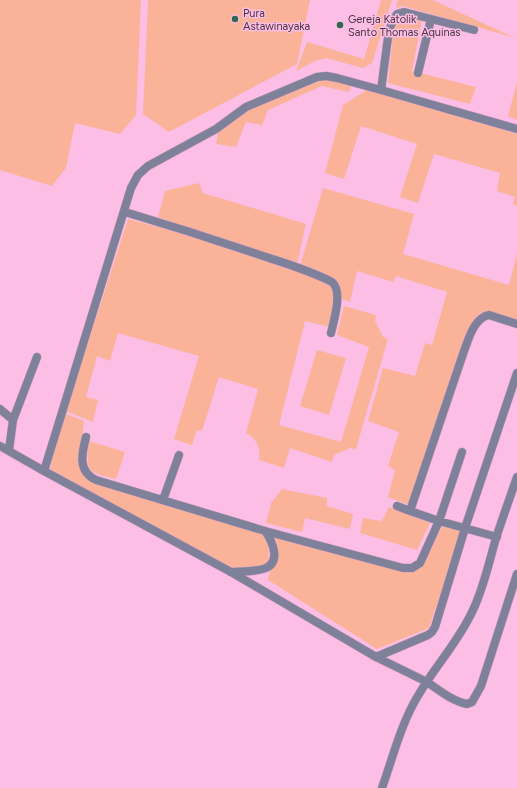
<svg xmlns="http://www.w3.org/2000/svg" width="517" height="788" font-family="Figtree,sans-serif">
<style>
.green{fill:#fab399}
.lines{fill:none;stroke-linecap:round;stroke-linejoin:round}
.lane-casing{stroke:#d5a0c1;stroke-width:9}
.street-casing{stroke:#d5a0c1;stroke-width:9}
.lane{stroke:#7f819a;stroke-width:8}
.street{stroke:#7f819a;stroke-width:8}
.poi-dot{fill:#31674d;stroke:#fcbee5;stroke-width:1.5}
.labels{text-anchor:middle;stroke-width:3;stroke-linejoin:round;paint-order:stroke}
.poi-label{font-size:11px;fill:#4c3443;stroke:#fcbee5;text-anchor:start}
</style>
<rect width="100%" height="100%" fill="#fcbee5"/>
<path class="green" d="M0,0H141L136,115L120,134L75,123L66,168L52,186L0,170Z
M148,0H310L297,64L169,132L143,114Z
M381,0H392L372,63L363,68L326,58L315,61L296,71L307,42L364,59Z
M398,0H433L515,38L403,6L396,8Z
M404,16L422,19L412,71L476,87L470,104L388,83L394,27L398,19Z
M318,79L352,84L349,92L322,86L268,110L262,125L246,122L236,147L216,144L218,132L248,108Z
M517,82V120L508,116Z
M367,90L517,134V206L513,204L515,197L497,191L500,173L434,154L418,203L400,197L417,144L361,126L344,179L325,173L343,105Z
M199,183L203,193L306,224L297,264L158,217L165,191Z
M323,188L414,214L403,254L509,285L517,254V320C506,317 488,306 478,315C475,317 473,322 471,325L409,505L388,497L395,470L388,466L399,432L368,421L383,368L415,376L425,343L432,345L447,292L396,276L393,282L357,271L350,302L340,298L339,286L335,279L300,266Z
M128,219C179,232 229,249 279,266C291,270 326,279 333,288C338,296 331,317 329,327L305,321L279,425L341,442L369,347L337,335L344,306L376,315L375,321L383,337L388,339L356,449L350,448L334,455L332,462L290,448L284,468L259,460C261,448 257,439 246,433L258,389L219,377L202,431L197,430L192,445L174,439L199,356L118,333L110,361L97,356L86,397L98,400L93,422L66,411Z
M317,350L346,358L329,415L300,406Z
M64,413L84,421L80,455L86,477L262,534L268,544L269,559L263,566L232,569L50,469Z
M89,441L125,452L116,479C87,472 85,472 89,441Z
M282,489L327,498V506L353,514L350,529L305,518L302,532L266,523L271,503Z
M389,507L430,523L417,550L360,533L363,518L382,521Z
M442,526L461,530L429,628L377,649L268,580L270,571L278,561V547L274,536L410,572L423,566Z"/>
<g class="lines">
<g class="lane-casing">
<path id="lane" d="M418,73L431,19
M381,90L389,30L392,23L397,14L404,12L474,30
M125,212C172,226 219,241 266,257C288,264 311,271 332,282C343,291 334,320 331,333
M0,409L13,420L9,450
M13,420L37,357
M86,437C82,453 77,471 96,480L265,531L403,568H412L420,563L439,521L497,537
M0,446L44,471L231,572L376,657L427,682
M462,452L439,521L410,511L464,351C469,338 474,318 489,315L517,324
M44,471L131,188L138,175L148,166L216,129L246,107L317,77L326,76L337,78L381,90L517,129
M163,500L179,455
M397,506L410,511
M231,572C241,571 253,572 263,569C282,564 273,542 265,531
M376,657L428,635L432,632L435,627L465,528L517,373"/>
</g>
<g class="street-casing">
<path id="street" d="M427,682C439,690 452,701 467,704L472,702L481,686L517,574
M382,788C393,757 401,723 419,694C436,665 459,641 473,610C484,587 489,562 496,538C503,517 510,497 517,477"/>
</g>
<use href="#lane" class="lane"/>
<use href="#street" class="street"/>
</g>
<g class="poi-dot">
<circle cx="235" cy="19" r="4"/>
<circle cx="340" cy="25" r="4"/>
</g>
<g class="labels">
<g class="poi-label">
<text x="243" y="17">Pura<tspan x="243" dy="13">Astawinayaka</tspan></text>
<text x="348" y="23">Gereja Katolik<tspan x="348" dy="13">Santo Thomas Aquinas</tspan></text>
</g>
</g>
</svg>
